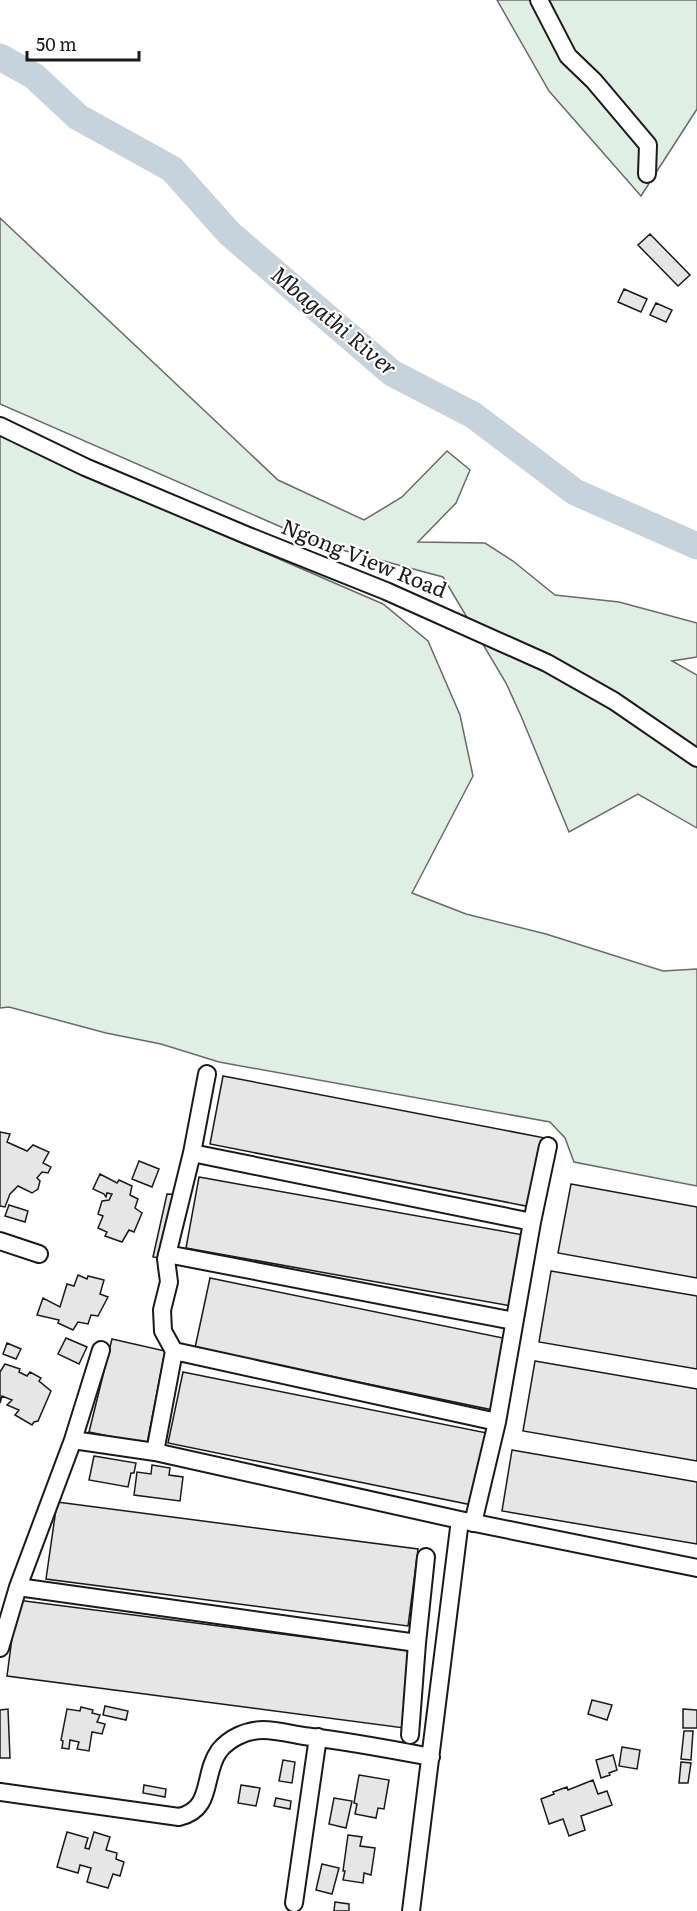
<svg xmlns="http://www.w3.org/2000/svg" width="697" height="1911" font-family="Literata,serif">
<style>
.green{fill:#e0efe3;stroke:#6a6a6a;stroke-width:1.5}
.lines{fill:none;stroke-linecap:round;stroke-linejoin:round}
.river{stroke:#c6d2dc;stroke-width:27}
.building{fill:#e6e6e6;stroke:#1a1a1a;stroke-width:1.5}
.minor-casing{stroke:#1a1a1a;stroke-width:20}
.minor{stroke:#fff;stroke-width:16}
.labels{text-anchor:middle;stroke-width:4.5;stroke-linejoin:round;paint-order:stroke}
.street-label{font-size:21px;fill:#1a1a1a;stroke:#fff}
.water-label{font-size:22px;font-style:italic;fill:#1a1a1a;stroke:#fff}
</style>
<rect width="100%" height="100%" fill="#fff"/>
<path class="green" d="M497,0H697V109L641,196L549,91Z
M0,218L278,480L364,520L402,497L447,451L470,470L456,503L418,542L485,543L513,561L555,595L619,602L697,623V657L672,661L697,675V828L638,794L569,832L521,716L506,683L443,577L320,544L0,404Z
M0,434L242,543L383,604L428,641L460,715L473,776L412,893L466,914L546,934L663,971L697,969V1186L574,1162L565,1138L550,1122L219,1062L161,1044L106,1033L9,1007L0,1008Z"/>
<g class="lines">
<path class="river" d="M0,57L34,76L78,117L172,169L229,233L392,373L473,415L575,492L697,546"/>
</g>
<path class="building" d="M650,234L690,275L678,286L638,245Z
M624,289L647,299L641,312L618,302Z
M656,303L672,310L666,322L650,315Z
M223,1076L545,1138L531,1207L210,1144Z
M0,1132L10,1134L7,1142L27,1151L33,1145L49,1152L43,1163L51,1167L48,1173L42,1172L37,1178L40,1181L38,1189L32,1193L18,1186L10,1194L5,1207L0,1206Z
M139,1161L159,1169L152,1187L132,1179Z
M100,1174L117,1183L119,1180L132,1186L130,1195L138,1199L135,1208L142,1213L134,1232L129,1230L122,1242L105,1236L107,1232L98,1228L103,1216L98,1214L102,1201L109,1200L112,1194L107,1193L106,1197L104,1194L93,1189Z
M199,1177L524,1235L511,1306L186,1248Z
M571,1184L697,1207V1278L558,1253Z
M167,1194L187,1195L166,1259L153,1257Z
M9,1205L28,1211L25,1222L5,1216Z
M551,1271L697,1296V1369L539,1342Z
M78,1275L87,1279L88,1276L104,1280L100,1294L108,1297L98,1316L91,1315L88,1324L78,1322L73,1330L58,1323L59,1320L37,1315L43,1298L60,1307L67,1284L74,1286Z
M210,1278L508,1339L493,1410L195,1348Z
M66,1338L87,1347L79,1364L58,1354Z
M112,1339L165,1351L147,1444L89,1432Z
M7,1343L21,1349L16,1359L3,1354Z
M535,1361L697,1389V1461L523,1431Z
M5,1364L20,1369L19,1372L27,1376L30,1372L41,1378L39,1381L51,1391L38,1421L34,1422L32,1425L15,1415L19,1410L7,1405L12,1400L2,1396L0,1403V1372Z
M183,1372L492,1434L477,1506L168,1443Z
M512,1450L697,1482V1544L502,1511Z
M94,1456L136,1463L134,1473H131L128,1487L89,1480Z
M152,1465L170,1468L169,1475L183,1477L180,1501L134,1495L137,1472L151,1474Z
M57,1502L418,1549L408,1626L46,1579Z
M17,1600L414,1651L404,1728L7,1676Z
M592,1700L612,1705L607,1720L588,1714Z
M105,1706L128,1711L126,1720L103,1715Z
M81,1707L93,1710L92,1713L100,1715L97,1722L105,1724L102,1734L92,1732L89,1751L77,1749L79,1742L70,1740L69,1749L62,1748L63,1741L61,1740L67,1709L80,1711Z
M8,1709L10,1758H0V1710Z
M683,1709L697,1710V1728H683Z
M684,1731H693L691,1760L681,1759Z
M622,1747L640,1750L637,1769L619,1766Z
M613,1755L617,1770L609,1773L610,1775L601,1778L596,1760Z
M283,1760L295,1762L292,1783L279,1781Z
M681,1762L691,1763L688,1783H679Z
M359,1775L389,1780L384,1809L378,1808L376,1818L355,1814L357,1804L354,1803Z
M593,1780L598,1794L607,1791L612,1805L581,1816L585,1830L569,1836L563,1819L549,1824L541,1799L554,1794L553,1792L567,1787L568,1790Z
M144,1785L166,1789L165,1797L143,1793Z
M241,1785L260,1788L256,1806L238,1803Z
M276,1798L291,1801L290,1809L274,1806Z
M334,1798L352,1801L346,1828L329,1824Z
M67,1832L88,1838L85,1848L89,1849L94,1832L110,1837L106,1850L117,1853L116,1859L124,1862L120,1876L113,1874L108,1888L87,1882L91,1868L80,1865L78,1873L57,1867Z
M348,1835L362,1837L360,1846L375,1848L371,1875L364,1873L363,1883L343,1880L345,1871H343Z
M322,1864L339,1868L332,1894L316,1890Z
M335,1902L349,1904V1911H334Z"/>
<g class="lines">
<g class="minor-casing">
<path id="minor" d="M539,0L568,56L594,81L648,145L647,174
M0,426L85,467L246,535L386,591L547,663L614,701L697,758
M192,1153L532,1222
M0,1241L39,1254
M167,1254L514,1321
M101,1350L73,1440L155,1452L460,1520L697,1568
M174,1351L497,1422
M155,1452L174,1351L163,1331L162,1310L169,1282L166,1259L192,1153L207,1074
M473,1523L497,1422L532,1222L548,1146
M18,1587L417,1643L426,1557
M0,1648L18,1587L73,1440
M410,1735L417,1643
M0,1792L179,1817C214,1809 202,1775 219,1751C229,1738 247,1730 263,1730C277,1730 291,1734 304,1736C347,1741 389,1749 431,1757
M294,1903L318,1737
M411,1911L460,1520"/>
</g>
<use href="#minor" class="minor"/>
</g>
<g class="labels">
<g class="street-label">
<text transform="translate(364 559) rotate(22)" y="7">Ngong View Road</text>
</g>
<g class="water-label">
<text transform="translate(334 321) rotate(40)" y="8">Mbagathi River</text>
</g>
</g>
<path d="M27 51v9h112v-9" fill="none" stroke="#1a1a1a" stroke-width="3"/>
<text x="36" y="51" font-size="18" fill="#1a1a1a" stroke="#ffffff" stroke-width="4.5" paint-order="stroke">50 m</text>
</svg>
